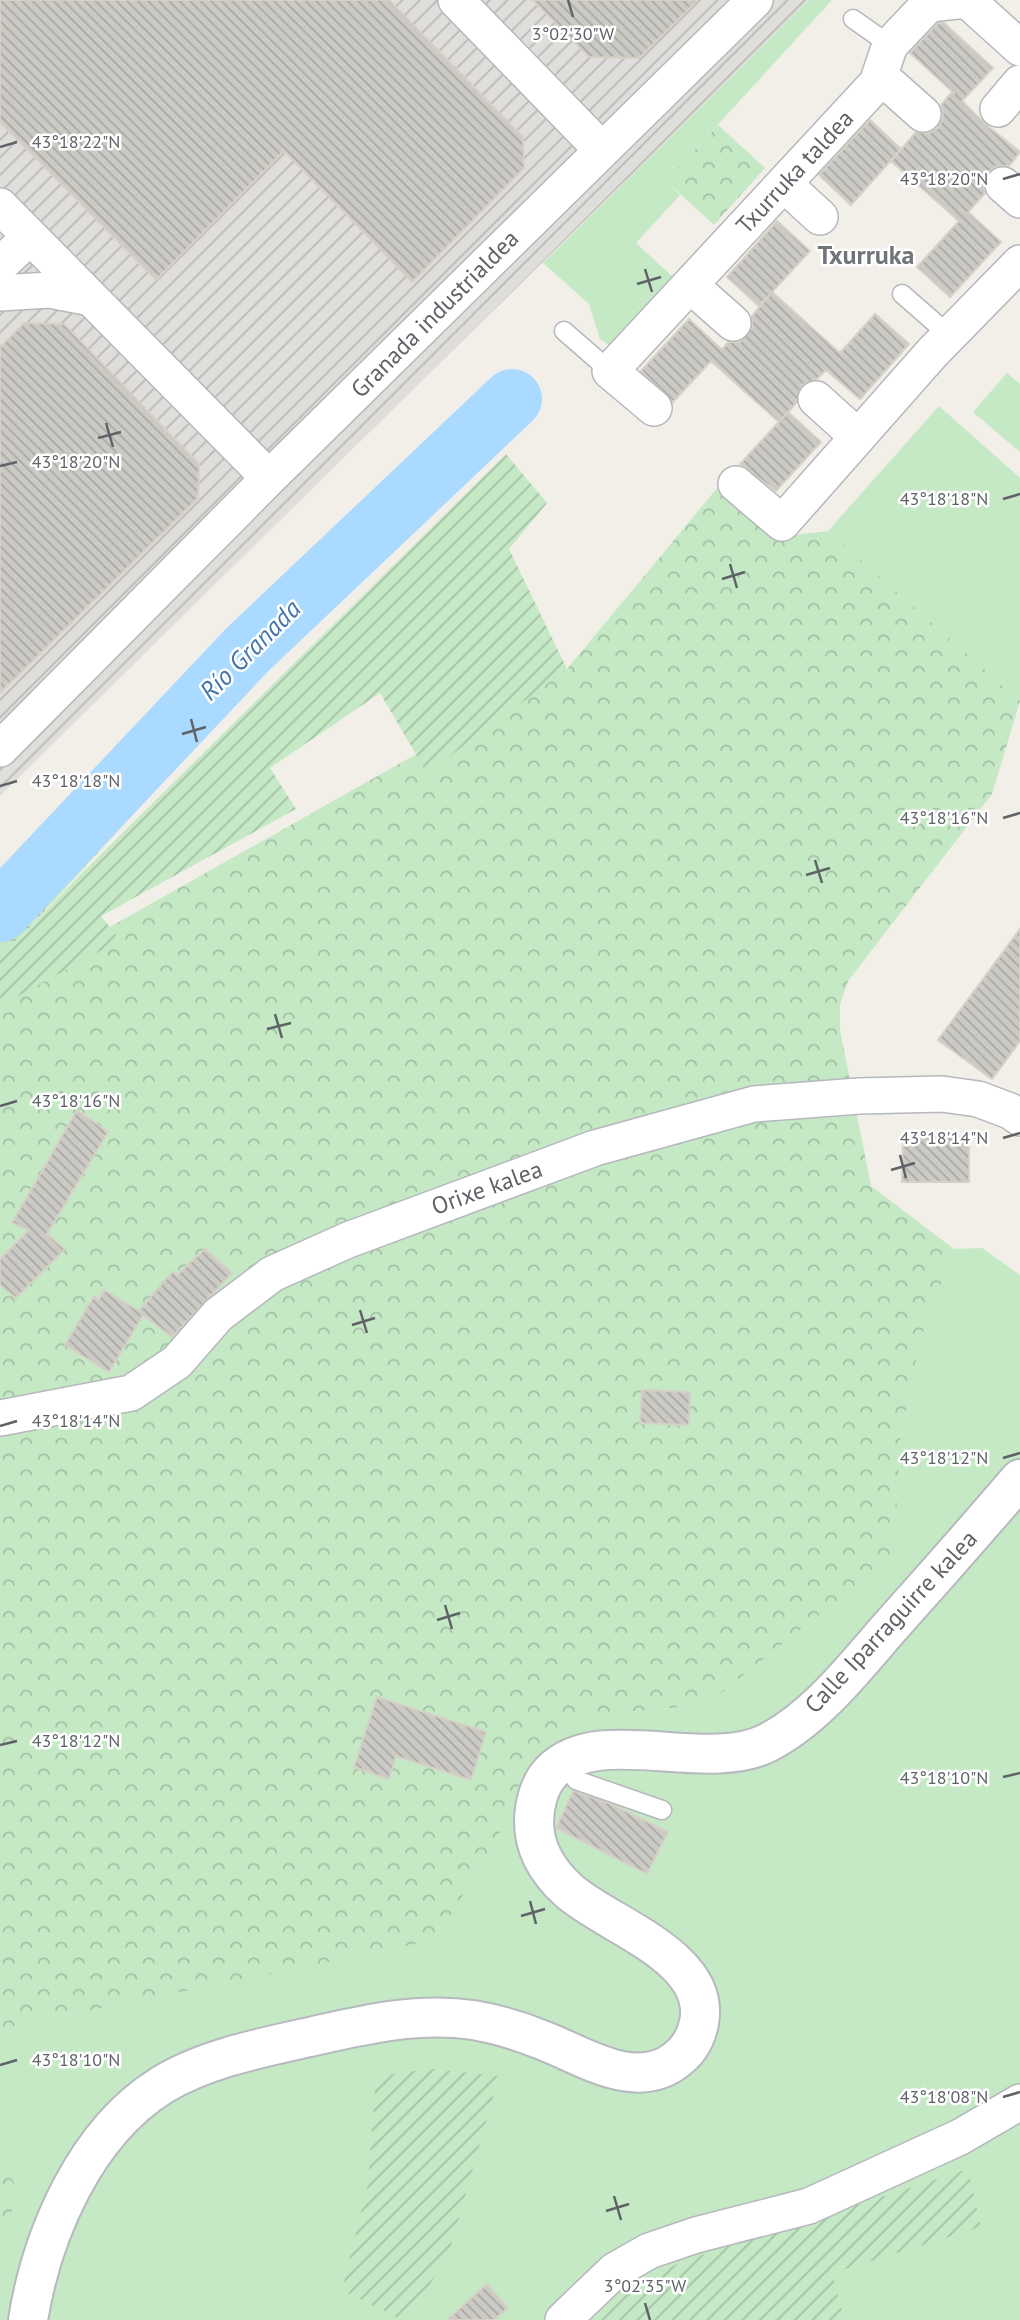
<svg xmlns="http://www.w3.org/2000/svg" width="1020" height="2320" font-family="'PT Sans',sans-serif">
<style>
.industrial{fill:url(#industrial-furrows)}
.grass{fill:#c5e8c5}
.forest{fill:url(#forest-crowns)}
.wetland{fill:url(#wetland-marsh)}
.garden{fill:url(#garden-furrows)}
.lines{fill:none;stroke-linecap:round;stroke-linejoin:round}
.river{stroke:#aadaff;stroke-width:60}
.building{fill:url(#building-back-hatch);stroke:#d6d1c6;stroke-width:2}
.lane-casing{stroke:#b5b8bc;stroke-width:21}
.street-casing{stroke:#b5b8bc;stroke-width:38}
.secondary-casing{stroke:#b6babf;stroke-width:42}
.lane{stroke:#fff;stroke-width:18}
.street{stroke:#fff;stroke-width:35}
.secondary{stroke:#fff;stroke-width:38}
.ticks{fill:none;stroke:#5f6368;stroke-width:2.5}
.labels{text-anchor:middle;stroke-width:5;stroke-linejoin:round;paint-order:stroke}
.street-label{font-size:24px;fill:#5f6368;stroke:#fff}
.neighbourhood-label{font-size:26px;font-weight:bold;fill:#70757a;stroke:#fff}
.water-label{font-size:26px;font-style:italic;fill:#4174aa;stroke:#fff}
.ticks-label{font-size:18px;text-anchor:middle;fill:#5f6368;stroke:#fff;stroke-width:5;stroke-linejoin:round;paint-order:stroke}
</style>
<defs>
<pattern id="industrial-furrows" width="10" height="10" patternUnits="userSpaceOnUse" patternTransform="scale(1.75)"><rect width="10" height="10" fill="#e0deda"/><path d="M-1 1l2-2M0 10L10 0M9 11l2-2" fill="none" stroke="#b9b8b5"/></pattern>
<pattern id="forest-crowns" width="20" height="18" patternUnits="userSpaceOnUse" patternTransform="scale(1.75)"><rect width="20" height="18" fill="#c5e8c5"/><path d="M2 6a3 3 0 1 1 6 0M12 15a3 3 0 1 1 6 0" fill="none" stroke="#a3c0a4"/></pattern>
<pattern id="wetland-marsh" width="20" height="14" patternUnits="userSpaceOnUse" patternTransform="scale(1.75)"><rect width="20" height="14" fill="#c5e8c5"/><path d="M1 5h8M5 5V1M11 12h8M15 12V8" fill="none" stroke="#a3c0a4"/></pattern>
<pattern id="garden-furrows" width="10" height="10" patternUnits="userSpaceOnUse" patternTransform="scale(1.75)"><rect width="10" height="10" fill="#c5e8c5"/><path d="M-1 1l2-2M0 10L10 0M9 11l2-2" fill="none" stroke="#a3c0a4"/></pattern>
<pattern id="building-back-hatch" width="6" height="6" patternUnits="userSpaceOnUse" patternTransform="scale(1.75)"><rect width="6" height="6" fill="#cccac5"/><path d="M-1 5l2 2M0 0l6 6M5-1l2 2" fill="none" stroke="#a9a8a4"/></pattern>
</defs>
<rect width="100%" height="100%" fill="#f1efe8"/>
<path class="industrial" d="M0,0H809L0,796Z"/>
<path class="grass" d="M809,0H832L666,181L680,195L636,243L686,289L624,356L600,339L589,304L543,263Z
M1007,373L1020,384V452L973,412Z
M939,406L1020,478V701L828,531Z
M982,1248L1020,1275V2320H0V2237L19,2196L0,2147V2029L435,1940L568,1717L706,1705L891,1543L900,1441L920,1340L954,1249Z"/>
<path class="forest" d="M718,125L765,168L714,225L666,181Z
M718,487L776,537L828,531L1020,701L992,794L848,981L840,1005V1030L871,1186L954,1249L920,1340L900,1441L894,1555L706,1705L568,1717L436,1940L0,2029V989L567,669Z
M0,2147L19,2196L0,2237Z"/>
<path class="wetland" d="M512,399L0,960V882L45,834Z"/>
<path class="garden" d="M506,454L547,503L509,549L567,669L427,773L380,693L270,768L296,809L101,916L120,940L0,1006V960L77,878Z
M431,2069L499,2076L448,2256L407,2320H402L342,2290L368,2184L376,2076Z
M968,2169L981,2227L832,2273L844,2320H588L602,2303L683,2261Z"/>
<g class="lines">
<path class="river" d="M0,912L247,650L512,399"/>
</g>
<path class="building" d="M0,0H389L523,137L524,168L412,282L284,151L156,280L0,122Z
M533,0H698L639,58L589,57Z
M938,23H944L993,68L962,101L985,124L1020,152L1009,166H997L988,172L983,182L985,193L968,212L1001,242L950,297L917,267L959,221L891,161L916,132L929,133L938,128L943,117L941,105L952,92L955,94L910,53Z
M870,120L901,149L851,205L819,175Z
M777,221L810,251L759,306L727,277Z
M772,292L840,353L875,314L909,344L860,399L826,370L817,379L802,385L797,402L779,422L711,361L673,402L641,371L689,319L722,350L728,342H740L752,328V316Z
M24,323L64,324L199,464L198,498L0,693V347Z
M788,412L821,442L776,491L740,464Z
M1020,929V1041L992,1079L938,1040Z
M77,1110L108,1132L47,1234L65,1249L16,1298L0,1285V1259L29,1230L12,1223Z
M903,1136L969,1137V1182H902Z
M205,1249L232,1273L172,1337L143,1315L109,1372L65,1345L94,1296L99,1299L104,1290L139,1311L173,1271L177,1275Z
M642,1390L690,1392L689,1425L640,1423Z
M377,1697L486,1732L471,1780L396,1756L389,1779L354,1767Z
M573,1791L611,1804L668,1832L647,1874L556,1828Z
M487,2284L508,2308L494,2320H447Z"/>
<g class="lines">
<g class="lane-casing">
<path id="lane" d="M853,19L890,45
M902,294L949,335
M564,331L610,371
M567,1761L576,1780L662,1810"/>
</g>
<g class="street-casing">
<path id="street" d="M456,0L602,150
M880,76L923,114
M998,109L1020,83
M784,184L820,217
M1003,185L1020,200
M0,206L269,478
M0,265L30,237
M690,285L733,323
M0,293L50,290L91,298
M816,399L858,437
M654,408L610,371L877,83L890,45L929,4L967,0L1020,48
M736,484L782,523L932,353L1020,263
M0,749L269,478L755,0
M0,1418L131,1393L177,1362L218,1315L272,1274L348,1240L595,1148L754,1104L859,1096L942,1094L978,1099L1010,1111L1020,1118
M563,2320L614,2271L649,2251L696,2235L809,2206L960,2137L1020,2102"/>
</g>
<g class="secondary-casing">
<path id="secondary" d="M28,2320C42,2234 85,2133 162,2085C206,2058 265,2047 314,2036C367,2024 419,2012 473,2020C497,2024 520,2031 542,2040C582,2055 635,2092 676,2060C688,2051 696,2038 699,2023C712,1957 609,1926 569,1891C548,1872 534,1850 534,1822C534,1805 539,1785 551,1772C599,1723 704,1774 767,1743C816,1718 855,1667 890,1627C934,1578 977,1529 1020,1479"/>
</g>
<use href="#lane" class="lane"/>
<use href="#street" class="street"/>
<use href="#secondary" class="secondary"/>
</g>
<path class="ticks" d="M568,0L573,17M0,147L17,142M1003,179L1020,174M645,269L652,292M637,284L661,277M106,423L113,447M98,438L121,432M0,466L17,462M1003,499L1020,494M730,564L737,588M722,579L745,572M191,719L197,742M182,734L206,727M0,786L17,781M1003,818L1020,813M815,860L822,883M806,875L830,868M275,1014L282,1038M267,1029L291,1023M0,1106L17,1101M1003,1138L1020,1133M900,1155L906,1178M891,1170L915,1163M360,1310L367,1333M352,1325L375,1318M0,1426L17,1421M1003,1458L1020,1453M445,1605L452,1629M437,1620L460,1613M0,1745L17,1741M1003,1777L1020,1773M530,1901L536,1924M521,1916L545,1909M0,2065L17,2060M1003,2097L1020,2092M614,2196L621,2220M606,2211L629,2204M645,2303L650,2320"/>
<g class="labels">
<g class="street-label">
<text transform="translate(795 172) rotate(-47)" y="8">Txurruka taldea</text>
<text transform="translate(435 314) rotate(-45)" y="8">Granada industrialdea</text>
<text transform="translate(487 1188) rotate(-20)" y="8">Orixe kalea</text>
<text transform="translate(891 1622) rotate(-47)" y="8">Calle Iparraguirre kalea</text>
</g>
<g class="neighbourhood-label">
<text x="866" y="264">Txurruka</text>
</g>
<g class="water-label">
<text transform="translate(250 650) rotate(-45)" y="9">Río Granada</text>
</g>
</g>
<g class="ticks-label">
<text x="573" y="40">3°02'30"W</text>
<text x="76" y="148">43°18'22"N</text>
<text x="944" y="185">43°18'20"N</text>
<text x="76" y="468">43°18'20"N</text>
<text x="944" y="505">43°18'18"N</text>
<text x="76" y="787">43°18'18"N</text>
<text x="944" y="824">43°18'16"N</text>
<text x="76" y="1107">43°18'16"N</text>
<text x="944" y="1144">43°18'14"N</text>
<text x="76" y="1427">43°18'14"N</text>
<text x="944" y="1464">43°18'12"N</text>
<text x="76" y="1747">43°18'12"N</text>
<text x="944" y="1784">43°18'10"N</text>
<text x="76" y="2066">43°18'10"N</text>
<text x="944" y="2103">43°18'08"N</text>
<text x="645" y="2292">3°02'35"W</text>
</g>
</svg>
